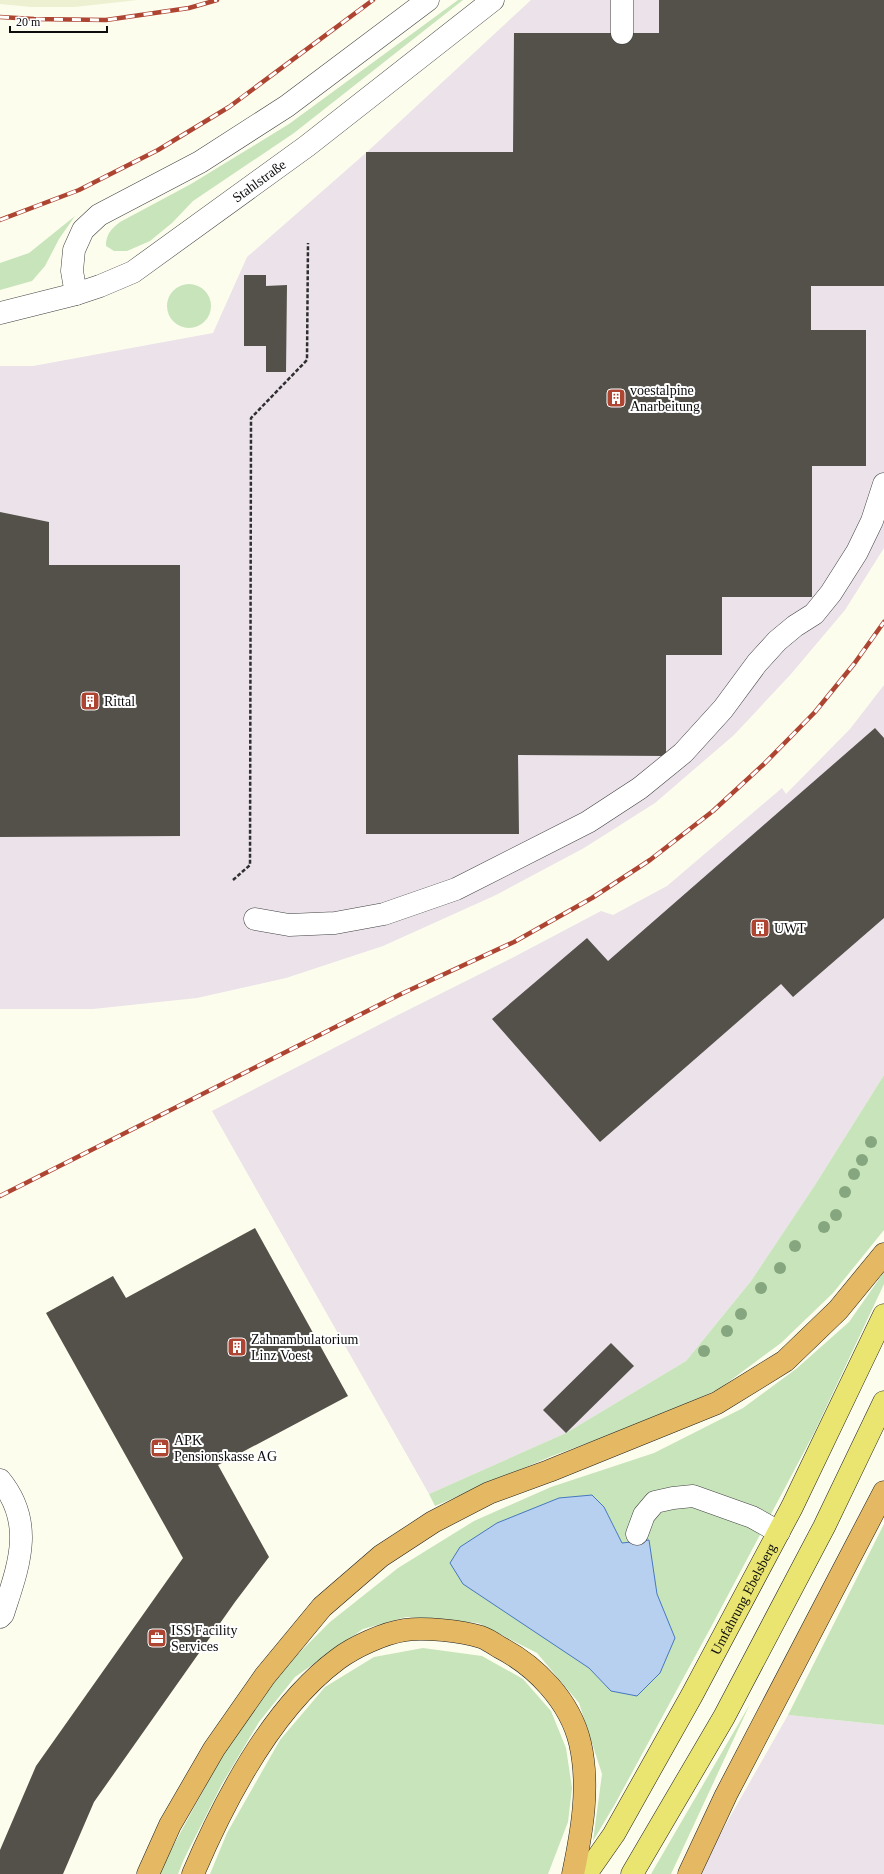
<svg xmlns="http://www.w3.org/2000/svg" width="884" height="1874" font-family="Georgia,serif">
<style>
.industrial{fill:#ebe2ea}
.farmland{fill:#edf1d1}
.green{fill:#c8e4bb;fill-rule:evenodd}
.water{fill:#b8d0f0;stroke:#4677bf}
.building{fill:#54504a}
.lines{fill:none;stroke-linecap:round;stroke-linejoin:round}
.minor-casing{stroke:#404040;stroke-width:23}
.major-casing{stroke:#1e1e1e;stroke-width:23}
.highway-casing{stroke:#1e1e1e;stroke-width:23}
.path{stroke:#2f2f2f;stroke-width:2.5;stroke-dasharray:4 2;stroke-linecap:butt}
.minor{stroke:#fff;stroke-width:22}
.major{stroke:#eae571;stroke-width:22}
.highway{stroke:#e5b964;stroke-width:22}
.rail-casing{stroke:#ae4533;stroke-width:4.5}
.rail{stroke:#fff;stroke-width:3;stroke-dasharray:9;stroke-linecap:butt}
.tree{fill:#86a67f}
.labels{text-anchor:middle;stroke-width:4;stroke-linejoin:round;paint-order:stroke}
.street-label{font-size:14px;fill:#0d0d0d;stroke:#fff}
.poi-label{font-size:14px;fill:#0d0d0d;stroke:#fff;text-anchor:start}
</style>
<rect width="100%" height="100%" fill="#fdfdee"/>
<path class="industrial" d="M531,0H884V548L845,610L791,674L734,735L655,803L584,848L496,895L383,946L286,978L197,998L93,1009H0V366H33L213,333L247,257L367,152Z
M884,685V1075L815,1185L751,1281L686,1361L566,1433L429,1494L212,1111L396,1016L512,958L601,911L613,915L667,886L782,788L786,794L850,729Z
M788,1715L884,1725V1874H702L718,1838Z"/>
<path class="farmland" d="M0,0H138L75,7H31L0,4Z"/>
<path class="green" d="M458,0H463L294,133L193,201L172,223L150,241L127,251H114L106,246C106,234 111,229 120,222L191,184L289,124Z
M75,216L59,239L45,266L32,281L0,290V263L29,253Z
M167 306a22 22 0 1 1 44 0a22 22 0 1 1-44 0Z
M884,1075V1230L833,1293L781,1343L719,1389L645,1422L552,1456L435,1506L429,1494L566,1433L686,1361L751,1281L815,1185Z
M884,1272V1284L814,1433L711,1627L615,1804L593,1841L602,1774L579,1703L537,1653L478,1623L406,1617L363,1629L295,1677L259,1722L222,1784L184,1859L178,1874H158L223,1754L260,1697L299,1653L330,1622L398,1568L474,1521L551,1487L654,1453L743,1408L796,1369L849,1322ZM604,1507L622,1543L649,1540L657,1594L675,1638L611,1691L589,1668Z
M884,1524V1725L788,1715Z
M423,1648L482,1656L523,1679L551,1711L566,1748L572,1788L568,1822L548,1874H210L227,1833L280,1740L325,1687L374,1657Z
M750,1704L671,1874H651Z"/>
<path class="water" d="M592,1495L604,1507L622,1543L649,1540L657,1594L675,1638L660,1673L637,1696L611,1691L589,1668L463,1584L450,1563L460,1547L497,1523L559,1498Z"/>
<path class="building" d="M659,0H884V286H811V330H866V466H812V597H722V655H666V756L518,755L519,834H366V152H513L514,33H659Z
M244,275H266V286L287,285L286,372H266V346H244Z
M0,512L49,522V565H180V836L0,837Z
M875,728L884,738V918L793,997L781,984L600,1142L492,1019L587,938L608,961Z
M255,1228L348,1396L218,1465L269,1557L235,1602L94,1802L63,1874H0V1850L36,1766L183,1558L46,1313L113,1276L126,1298Z
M611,1343L634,1366L566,1433L543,1410Z"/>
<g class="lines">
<g class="minor-casing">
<g id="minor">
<path d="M622,33V0"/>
<path d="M76,294L72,271L74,250L83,230L99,215L200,162L287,106L428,0"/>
<path id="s1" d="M0,313L76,294L100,286L133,272L307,146L493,0"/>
<path d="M255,919L289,925L335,923L384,914L456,889L588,822L640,788L683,753L723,709L757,663L777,641L795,626L814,614L831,593L857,552L872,521L884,484"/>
<path d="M0,1480C36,1524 18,1567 3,1614L0,1617"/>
<path d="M637,1534L644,1515L655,1502L673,1498L693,1496L752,1517L779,1532"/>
</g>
</g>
<g class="major-casing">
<g id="major">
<path id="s2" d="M586,1874L614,1834L692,1695L792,1507L884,1315"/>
<path d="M632,1874L724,1717L824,1527L884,1402"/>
</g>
</g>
<g class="highway-casing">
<path id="highway" d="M148,1874L170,1825L214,1749L265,1676L322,1607L381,1556L433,1522L489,1493L549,1471L717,1403L785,1361L838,1310L884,1254
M193,1874C224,1801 273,1707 338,1659C354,1647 384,1633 405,1630C424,1627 462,1631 481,1637C487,1639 493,1643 499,1647C536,1666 570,1701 580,1743C590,1786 582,1831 573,1874
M689,1874L726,1795L884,1492"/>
</g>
<path class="path" d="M233,880L250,865L251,418L307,360L308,243"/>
<use href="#minor" class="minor"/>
<use href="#major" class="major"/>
<use href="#highway" class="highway"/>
<g class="rail-casing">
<path id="rail" d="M0,17L34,19L106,20L189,8L217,0
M0,220L79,190L158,150L229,107L373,0
M0,1196L401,994L514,942L592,898L650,860L713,811L764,764L815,712L854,664L884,622"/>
</g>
<use href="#rail" class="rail"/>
</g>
<g class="tree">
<circle cx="871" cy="1142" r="6"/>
<circle cx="862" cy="1160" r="6"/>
<circle cx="854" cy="1174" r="6"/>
<circle cx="845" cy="1192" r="6"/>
<circle cx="836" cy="1215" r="6"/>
<circle cx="824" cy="1227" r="6"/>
<circle cx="795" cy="1246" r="6"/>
<circle cx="780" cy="1268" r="6"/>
<circle cx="761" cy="1288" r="6"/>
<circle cx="741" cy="1314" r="6"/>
<circle cx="727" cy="1331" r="6"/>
<circle cx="704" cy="1351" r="6"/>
</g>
<defs>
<g id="building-square" transform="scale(1)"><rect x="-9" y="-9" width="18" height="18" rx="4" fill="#ae4533" stroke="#fff"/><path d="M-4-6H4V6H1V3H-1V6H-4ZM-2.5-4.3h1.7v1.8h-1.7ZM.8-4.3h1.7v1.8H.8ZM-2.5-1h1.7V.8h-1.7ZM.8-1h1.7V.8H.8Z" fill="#fff"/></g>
<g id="office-square" transform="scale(1)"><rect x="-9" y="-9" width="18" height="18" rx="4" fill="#ae4533" stroke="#fff"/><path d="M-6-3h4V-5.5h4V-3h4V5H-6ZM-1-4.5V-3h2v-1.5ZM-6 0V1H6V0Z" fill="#fff"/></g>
</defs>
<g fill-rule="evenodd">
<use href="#building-square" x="616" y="398"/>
<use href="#building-square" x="90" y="701"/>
<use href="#building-square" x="760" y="928"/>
<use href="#building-square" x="237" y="1347"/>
<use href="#office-square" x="160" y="1448"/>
<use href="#office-square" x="157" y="1638"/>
</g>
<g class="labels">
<g class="street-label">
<text dy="5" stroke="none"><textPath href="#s1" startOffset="295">Stahlstraße</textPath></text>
<text dy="5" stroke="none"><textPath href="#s2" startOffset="317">Umfahrung Ebelsberg</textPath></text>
</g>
<g class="poi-label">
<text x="630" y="395">voestalpine<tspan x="630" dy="16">Anarbeitung</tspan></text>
<text x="104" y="706">Rittal</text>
<text x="774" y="933">UWT</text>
<text x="251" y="1344">Zahnambulatorium<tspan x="251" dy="16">Linz Voest</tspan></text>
<text x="174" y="1445">APK<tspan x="174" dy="16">Pensionskasse AG</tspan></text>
<text x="171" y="1635">ISS Facility<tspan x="171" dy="16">Services</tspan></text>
</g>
</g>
<path d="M10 26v6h97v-6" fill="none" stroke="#0d0d0d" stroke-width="2"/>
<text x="16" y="26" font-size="12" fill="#0d0d0d" stroke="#ffffff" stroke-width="3" paint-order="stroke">20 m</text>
</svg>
